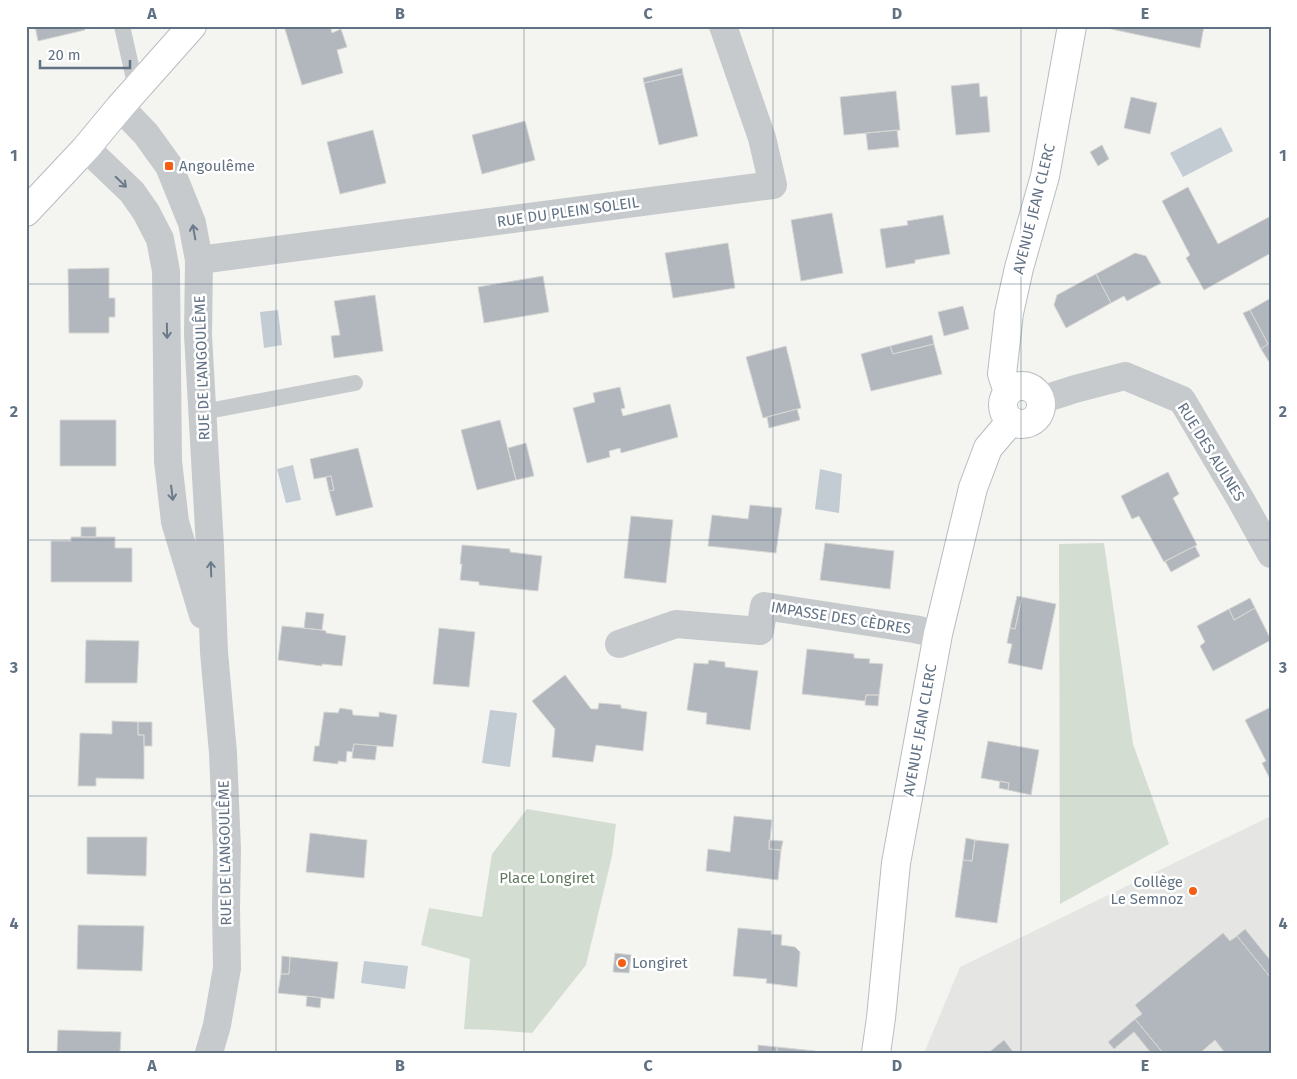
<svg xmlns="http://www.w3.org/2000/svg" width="1297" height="1079" font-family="'Fira Sans',sans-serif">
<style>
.built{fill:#e5e6e4}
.green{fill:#d4ddd1}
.water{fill:#c3ccd2}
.building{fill:#b1b7bd;stroke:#d6d6d3}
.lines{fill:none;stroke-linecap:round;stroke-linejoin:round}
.secondary-casing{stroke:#b8bcc1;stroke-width:30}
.lane{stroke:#c7cacd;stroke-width:16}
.street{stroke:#c7cacd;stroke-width:28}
.secondary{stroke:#fff;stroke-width:28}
.oneway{stroke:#6b7a8b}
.grid{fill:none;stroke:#617184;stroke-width:1;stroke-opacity:0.55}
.poi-dot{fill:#f45d12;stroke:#fff;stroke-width:2}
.labels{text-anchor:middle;stroke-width:5;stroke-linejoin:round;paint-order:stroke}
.poi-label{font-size:15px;fill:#617184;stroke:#fff;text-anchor:start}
.street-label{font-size:15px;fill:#617184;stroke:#fff}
.park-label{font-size:15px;fill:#637b60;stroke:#fff}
.neatline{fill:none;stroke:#617184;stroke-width:2}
.grid-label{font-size:16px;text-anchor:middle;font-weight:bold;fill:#617184}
</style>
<rect width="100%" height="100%" fill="#f4f5f0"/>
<path class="built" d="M1271,816V1053H924L960,967Z"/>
<path class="green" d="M1104,543L1133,744L1169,844L1060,904L1059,544Z
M527,809L616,824L612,856L586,965L532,1033L492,1030L464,1029L470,959L421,945L429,908L482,917L492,854Z"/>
<path class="water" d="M1221,127L1233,151L1183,177L1170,153Z
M278,310L282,345L264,348L260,312Z
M293,465L301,500L286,503L277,469Z
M820,469L842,474L839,513L815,509Z
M490,710L517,713L510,767L482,763Z
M364,961L408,966L405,989L361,983Z"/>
<path class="building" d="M35,26H84L85,30L38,41Z
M284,26H330L332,33L341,29L347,47L337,50L343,73L302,85Z
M1111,26H1204L1200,48L1111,29Z
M682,68L683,74L644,83L643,78Z
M683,74L698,136L659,145L644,83Z
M979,83L980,97L987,96L990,132L956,135L951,86Z
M896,91L900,130L844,135L840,97Z
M1131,97L1157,103L1150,134L1124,128Z
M525,121L535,160L482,174L472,135Z
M373,130L386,183L340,194L327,142Z
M897,130L899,147L868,150L866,133Z
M1102,145L1109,159L1098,166L1090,152Z
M1188,187L1218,244L1271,216V253L1204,290L1186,258L1190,255L1162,201Z
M832,213L843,273L801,281L791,220Z
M943,215L950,254L915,260V263L886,268L880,229L908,225L907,221Z
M728,243L735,288L673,298L665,253Z
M1135,253L1146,256L1161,283L1127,301L1124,296L1111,303L1096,274Z
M109,268V298H115V317H109V333H69L68,269Z
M1096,274L1111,303L1066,328L1054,305L1057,295Z
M543,276L549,312L484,323L478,287Z
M375,295L383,351L334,358L331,336L340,335L334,301Z
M1271,298V365L1261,349L1268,344L1250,310Z
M963,306L969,329L944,336L938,312Z
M1250,310L1268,344L1261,349L1243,313Z
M932,335L934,344L893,354L890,346Z
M934,344L942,374L871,391L861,354L890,346L893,354Z
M786,346L801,408L763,418L746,357Z
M620,387L625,408L621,409L623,416L670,404L678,437L621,453L620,448L609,451L610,457L587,463L573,408L595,402L593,393Z
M797,409L800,420L769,428L767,417Z
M60,420H116V466H60Z
M500,420L516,480L477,490L461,430Z
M526,443L534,476L516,480L508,448Z
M358,448L373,507L336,516L329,491L334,490L331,476L314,479L310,459Z
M1168,472L1179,494L1173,498L1197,545L1164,562L1139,516L1132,519L1121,496Z
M331,476L334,490L329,491L326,477Z
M750,505L782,508L776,553L708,546L712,515L748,519Z
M631,516L673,520L666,583L624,578Z
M81,527H96V537H81Z
M71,537H115V548H132V582H51V541H71Z
M825,543L894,551L890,589L820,580Z
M462,545L510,549V552L542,556L538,591L479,585V582L460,580L462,564H460Z
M1195,546L1200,556L1171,572L1165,561Z
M1017,596L1022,597L1015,629L1010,628Z
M1022,597L1056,604L1042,670L1008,663L1012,644L1007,643L1010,628L1015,629Z
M1250,598L1255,608L1234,620L1229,609Z
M1255,608L1271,640L1213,671L1200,646L1205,642L1197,626L1229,609L1234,620Z
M306,612L324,614L322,630L304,628Z
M282,626L322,630L326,631V633L346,636L342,666L322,664V666L278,660Z
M439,628L475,632L469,687L433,684Z
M86,640L139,641L137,683H85Z
M807,649L854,654V658L870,659L869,663L883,664L879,695H866L865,701L802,694Z
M709,660L725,662V667L758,671L750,730L706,724L707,713L687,710L694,663L708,664Z
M565,675L591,709H598L599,703L621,705V708L647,712L643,751L596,745L593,762L552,757L555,729L532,701Z
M866,695H879L878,706L865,705Z
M1271,707V777H1269L1262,763L1266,761L1245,720Z
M340,708L352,710L353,715L379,717V712L397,715L393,747L354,744L352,752L347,751L346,762L338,761V764L313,761L315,746H319L324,712L338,713Z
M112,721L138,722V735H144V779L96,778V786H78L80,733L112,734Z
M138,722H152V746H144V735H138Z
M988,741L1039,750L1031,795L1008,790L1009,783L981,778Z
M354,744L377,746L375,760L352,758Z
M1000,781L1009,783L1008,790L999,788Z
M734,816L772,820L769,849L781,850L778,880L706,871L708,849L730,852Z
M310,833L367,840L364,878L306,872Z
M87,837H147L146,876L87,874Z
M966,838L975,840L972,861L963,860Z
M769,840L783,841L781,850L769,849Z
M975,840L1009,844L997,923L955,917L963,860L972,861Z
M78,925L144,926L142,971L77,969Z
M738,928L772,931L771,934L782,935L781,945L795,947L800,952L797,987L766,983L767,979L733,976Z
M1245,929L1271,961V978L1237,936Z
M1223,933L1230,941L1237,936L1271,978V1053H1225L1215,1040L1200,1053H1163L1135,1019L1142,1014L1135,1005Z
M615,953L631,955L629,973L613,972Z
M282,956L290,957L289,974H281Z
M290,957L338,962L334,999L278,993L281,974H289Z
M307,996L321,998L320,1008L306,1006Z
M1135,1019L1163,1053H1151L1134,1032L1114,1049L1108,1042Z
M58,1030L121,1032L120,1053H57Z
M1004,1040L1014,1053H988Z
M758,1045L777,1047V1053L758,1052Z
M777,1047L815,1051V1053H777Z"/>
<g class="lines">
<g class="secondary-casing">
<path id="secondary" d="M26,212L86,148L120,107L192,26
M1003 405a19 19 0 1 1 38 0a19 19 0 1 1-38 0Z
M1008,392L1002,374L1009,313L1019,268L1045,176L1072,26
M876,1053L881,1018L896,863L938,634L973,488L988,448L1011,421"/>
</g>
<path class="lane" d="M122,26L136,88
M203,412L355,383"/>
<path class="street" d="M120,107L146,134L169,166L192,223L199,260L198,335L210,547L214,652L223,753L227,849L226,908L227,968L217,1025L209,1053
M86,148L132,192L146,212L160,239L166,271L168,461L175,522L203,615
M199,260L773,185L762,138L723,26
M1041,400L1075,389L1125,376L1182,400L1241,500L1271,554
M619,644L676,624L760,631L764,606L914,629L938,634"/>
<use href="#secondary" class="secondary"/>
</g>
<defs><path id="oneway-shaft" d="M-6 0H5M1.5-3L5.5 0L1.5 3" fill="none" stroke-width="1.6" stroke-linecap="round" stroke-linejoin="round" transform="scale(1.25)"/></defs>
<g class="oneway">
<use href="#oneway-shaft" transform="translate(121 182) rotate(44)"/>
<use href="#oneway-shaft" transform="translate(194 232) rotate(-100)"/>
<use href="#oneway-shaft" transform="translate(167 331) rotate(89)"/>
<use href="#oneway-shaft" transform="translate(172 493) rotate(83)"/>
<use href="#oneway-shaft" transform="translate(211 569) rotate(-92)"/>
</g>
<path class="grid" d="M276,26V1053M524,26V1053M773,26V1053M1021,26V1053M26,284H1271M26,540H1271M26,796H1271"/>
<g class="poi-dot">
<rect x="164" y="161" width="10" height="10" rx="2.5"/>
<circle cx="1193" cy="891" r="5"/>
<circle cx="622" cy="963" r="5"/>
</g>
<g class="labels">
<g class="poi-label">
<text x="179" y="171">Angoulême</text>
<text x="1183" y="887" text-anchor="end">Collège<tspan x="1183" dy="17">Le Semnoz</tspan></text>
<text x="632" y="968">Longiret</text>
</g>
<g class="street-label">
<text transform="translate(1034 209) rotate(-76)" y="5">AVENUE JEAN CLERC</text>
<text transform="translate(568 212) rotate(-8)" y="5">RUE DU PLEIN SOLEIL</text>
<text transform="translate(202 368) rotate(-92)" y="5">RUE DE L'ANGOULÊME</text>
<text transform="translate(1211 452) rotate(58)" y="5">RUE DES AULNES</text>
<text transform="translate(841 618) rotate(9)" y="5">IMPASSE DES CÈDRES</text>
<text transform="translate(920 730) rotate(-80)" y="5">AVENUE JEAN CLERC</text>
<text transform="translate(225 853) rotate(-91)" y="5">RUE DE L'ANGOULÊME</text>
</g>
<g class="park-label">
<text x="547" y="883">Place Longiret</text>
</g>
</g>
<rect width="1297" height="1079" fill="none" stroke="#ffffff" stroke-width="55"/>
<path d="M40 60v8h90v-8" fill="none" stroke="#617184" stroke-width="2.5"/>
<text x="48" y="60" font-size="15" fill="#617184" stroke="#ffffff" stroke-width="4" paint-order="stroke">20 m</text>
<rect x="28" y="28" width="1242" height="1024" class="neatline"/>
<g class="grid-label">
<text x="152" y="19">A</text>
<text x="400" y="19">B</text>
<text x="648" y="19">C</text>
<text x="897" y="19">D</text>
<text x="1145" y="19">E</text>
<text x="14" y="161">1</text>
<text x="1283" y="161">1</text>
<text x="14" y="417">2</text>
<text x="1283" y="417">2</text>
<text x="14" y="673">3</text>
<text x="1283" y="673">3</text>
<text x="14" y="929">4</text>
<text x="1283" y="929">4</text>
<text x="152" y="1071">A</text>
<text x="400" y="1071">B</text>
<text x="648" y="1071">C</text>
<text x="897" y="1071">D</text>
<text x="1145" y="1071">E</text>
</g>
</svg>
